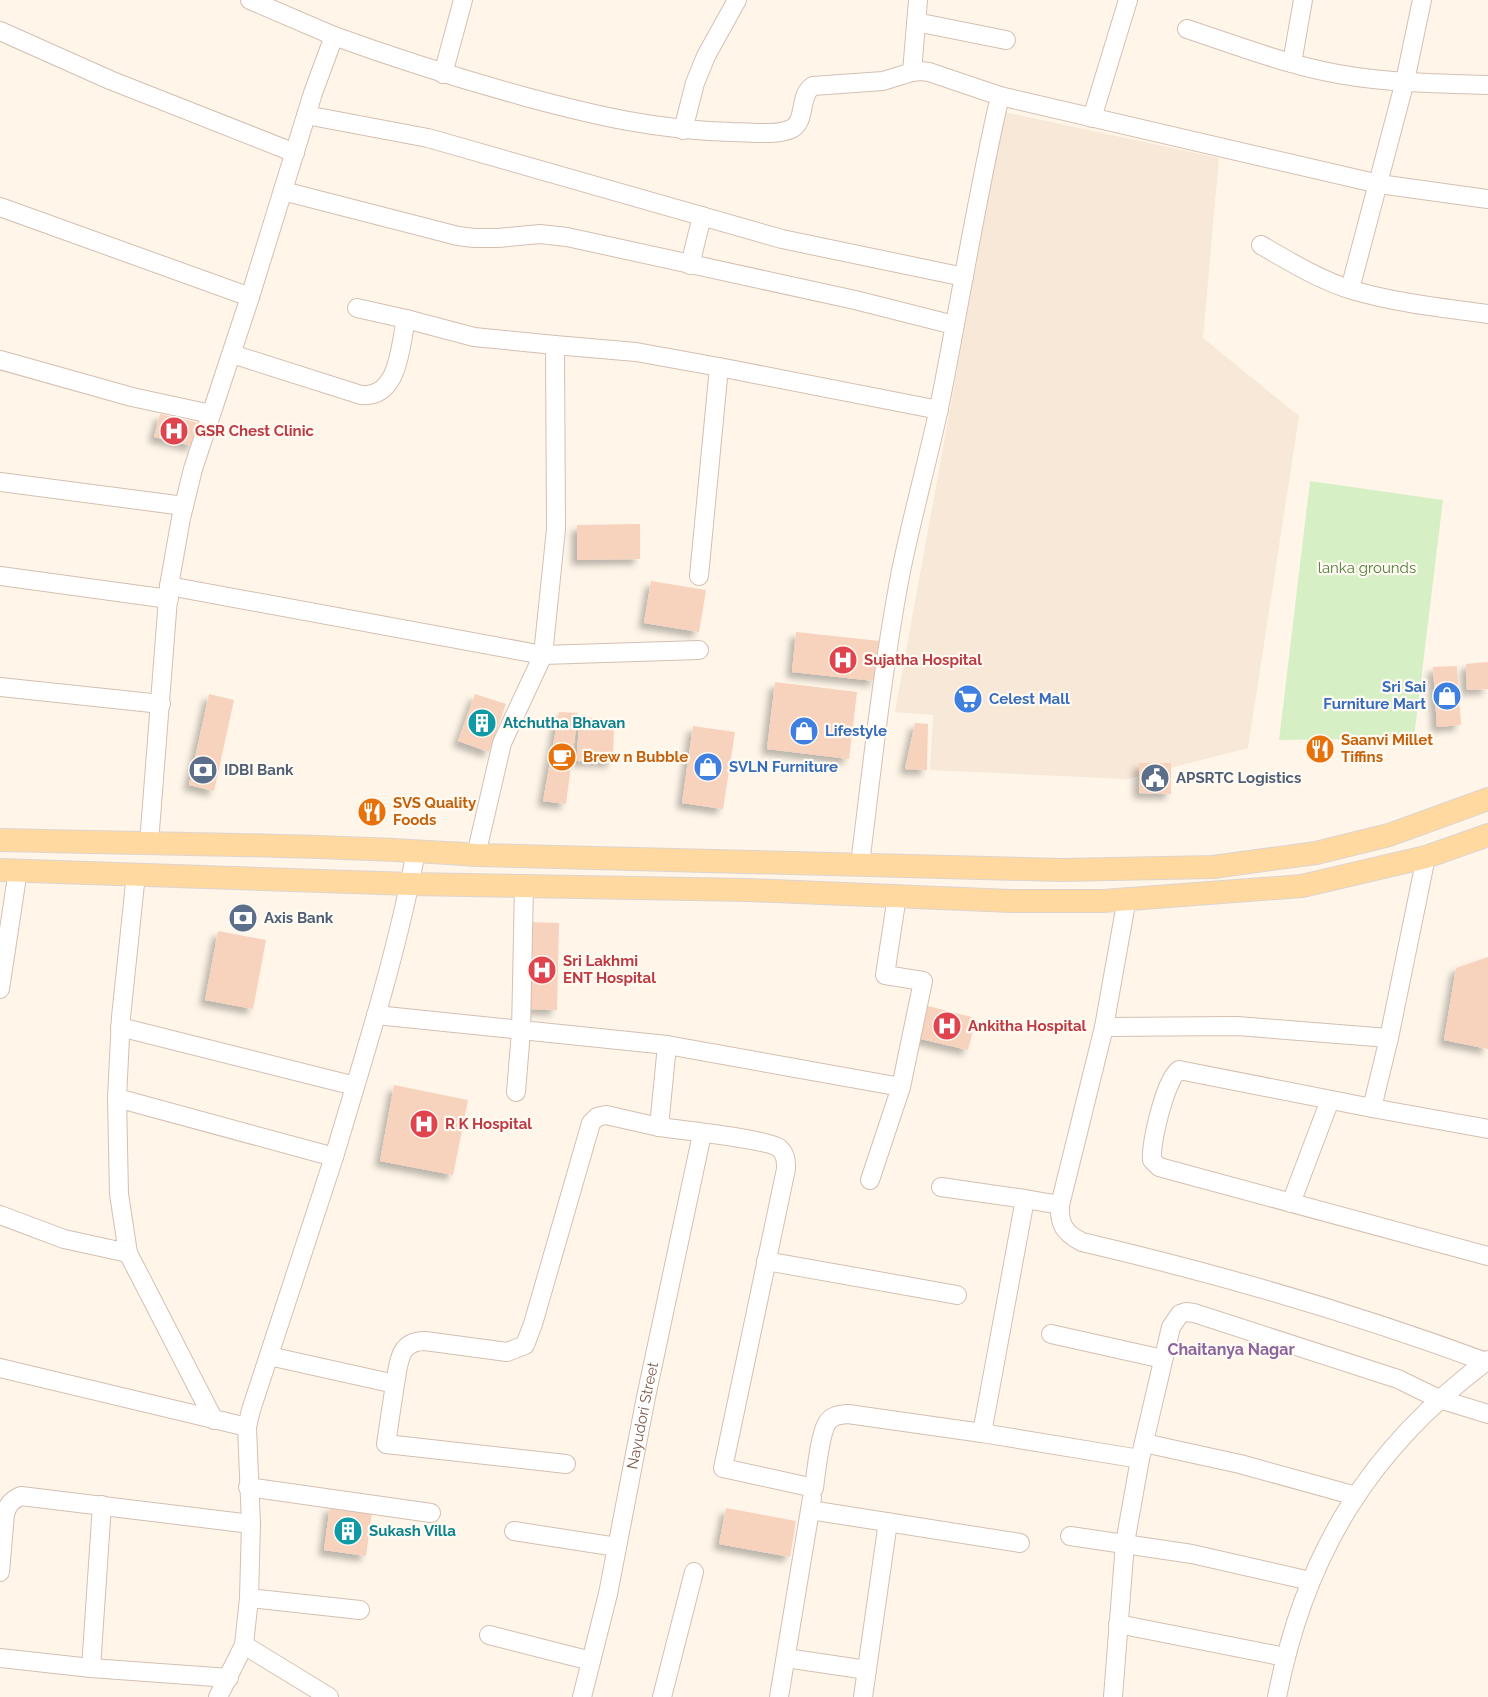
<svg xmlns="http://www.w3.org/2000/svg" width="1488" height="1697" font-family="Raleway,sans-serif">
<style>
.residential{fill:#f7e8d7}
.green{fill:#d7efc5}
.building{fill:#f7d3be;filter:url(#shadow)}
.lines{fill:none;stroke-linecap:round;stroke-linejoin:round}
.minor-casing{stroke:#d5bfb0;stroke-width:20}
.major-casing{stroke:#ddd4d0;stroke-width:24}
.minor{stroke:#fff;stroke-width:18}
.major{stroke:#ffd9a0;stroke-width:22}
.labels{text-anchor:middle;stroke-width:4.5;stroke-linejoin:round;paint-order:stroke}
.health-label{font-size:15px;font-weight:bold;fill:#be3a42;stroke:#fffaf2;text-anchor:start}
.park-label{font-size:15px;fill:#517e3c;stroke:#fffaf2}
.shop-label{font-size:15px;font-weight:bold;fill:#366cbe;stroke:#fffaf2;text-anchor:start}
.culture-label{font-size:15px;font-weight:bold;fill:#0d838f;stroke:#fffaf2;text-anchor:start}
.food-label{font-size:15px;font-weight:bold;fill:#c56008;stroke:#fffaf2;text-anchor:start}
.service-label{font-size:15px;font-weight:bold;fill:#4e5e75;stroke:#fffaf2;text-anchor:start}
.street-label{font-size:15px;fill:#7d5a49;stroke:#fffaf2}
.neighbourhood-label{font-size:16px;font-weight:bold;fill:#8b65a0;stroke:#fffaf2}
</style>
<defs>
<filter id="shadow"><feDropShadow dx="-5.5" dy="5.5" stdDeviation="3" flood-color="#0004"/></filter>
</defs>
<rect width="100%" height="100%" fill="#fff6e9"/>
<path class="residential" d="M1004,112L1219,158L1203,338L1299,416L1248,748L1128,779L930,770L933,715L895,712Z"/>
<path class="green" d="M1310,481L1443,500L1414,738L1279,740Z"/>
<path class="building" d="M160,414L199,423L193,446L154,437Z
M640,524V559L577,560V525Z
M651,581L706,590L699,632L644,623Z
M796,632L880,641L875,681L792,672Z
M1488,662V689L1467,690L1466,664Z
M1457,666L1461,725L1437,727L1433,667Z
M775,682L857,692L849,759L767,749Z
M209,694L234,700L214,791L189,785Z
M475,694L506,704L489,752L458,741Z
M559,712L578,713L566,804L543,801Z
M579,717L614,719L613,762L577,761Z
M915,723L928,724L927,770L905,769Z
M693,726L735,732L723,809L682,803Z
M1139,763H1171V794L1139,793Z
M527,922L559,923L557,1010L525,1009Z
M218,931L266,940L253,1009L205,1000Z
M1488,957V1049L1444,1040L1456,968Z
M920,1004L976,1018L968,1050L912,1037Z
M394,1085L468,1100L453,1175L380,1161Z
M330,1506L372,1512L366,1556L324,1550Z
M726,1508L796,1521L790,1557L719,1544Z"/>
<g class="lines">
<g class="minor-casing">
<g id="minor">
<path d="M250,0L334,36"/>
<path d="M916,22L1006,40"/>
<path d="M1187,29C1232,44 1277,61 1323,71C1377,83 1433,83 1488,85"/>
<path d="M0,31L110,80L295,153"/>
<path d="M1292,63L1303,0"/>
<path d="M912,72L918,0"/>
<path d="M443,74L463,0"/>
<path d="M306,115L428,138L782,239L964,277"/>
<path d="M1092,118L1128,0"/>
<path d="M683,130L695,83L706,56L737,0"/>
<path d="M283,191L458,236L474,238H498L540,234L567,237L855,300L954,325"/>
<path d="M0,207L250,297"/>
<path d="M1261,245C1290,262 1320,280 1352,290C1396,303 1443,308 1488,314"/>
<path d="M690,265L702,216"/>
<path d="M1350,289L1405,81L1422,0"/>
<path d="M357,308L406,319"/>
<path d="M232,354L361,395C399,398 400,347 406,319L474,337L555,345"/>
<path d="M0,360L132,397L211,414"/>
<path d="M0,482L184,506"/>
<path d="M0,576L169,599"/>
<path d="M699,576L719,367L939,410"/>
<path d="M169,586L543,655L699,650"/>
<path d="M0,687L161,704"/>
<path d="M149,843L169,586L181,518L193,469L250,297L313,93L334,36C397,59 461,79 526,97C597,116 657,130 732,132C750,132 775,136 791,129C807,122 798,95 813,86L883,81L912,72L920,71L929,72L1000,96"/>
<path d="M476,855L502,743L543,655L556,529L555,345L636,352L719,367"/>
<path d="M860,864C872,768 882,672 900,576C911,520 927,464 939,408C960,304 976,199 1000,96L1379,184L1488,199"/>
<path d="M136,874L121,1017L117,1098L334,1157L251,1410L247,1427L251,1524L249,1598L244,1645L218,1697"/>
<path d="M0,989L18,870"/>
<path d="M376,1015L667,1045"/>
<path d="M120,1027L355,1086"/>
<path d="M1104,1027L1127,898"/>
<path d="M1389,1038L1426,857"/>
<path d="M516,1092L521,1031L524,886"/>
<path d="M117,1098L119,1194L128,1253"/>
<path d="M1372,1108L1179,1070C1165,1080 1151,1142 1152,1160L1159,1167L1488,1256"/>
<path d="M659,1127C680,1130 767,1139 779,1148C786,1154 786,1161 786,1169L723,1468L814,1488C816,1473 820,1434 827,1423C832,1415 840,1415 848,1414L982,1433L1025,1199L1060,1205L1104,1027L1237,1026L1389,1038L1372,1108L1488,1129"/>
<path d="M334,1157C364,1056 397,954 416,851"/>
<path d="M870,1180L901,1087"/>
<path d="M941,1187L1025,1199"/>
<path d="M1291,1203L1330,1100"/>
<path d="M1060,1205C1059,1224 1064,1233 1082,1242C1219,1274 1354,1313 1486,1362"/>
<path d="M0,1215L64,1239L128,1253L214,1420"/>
<path d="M766,1261L957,1295"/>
<path d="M1051,1334L1163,1359"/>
<path d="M269,1356L395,1384C399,1363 398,1341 425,1341L507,1352L525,1345L533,1324L591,1123L597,1117L606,1115L659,1127L667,1045L901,1087L923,981L885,975L897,896"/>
<path d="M0,1368L247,1427"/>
<path d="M395,1384L386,1444L566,1464"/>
<path d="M982,1433L1140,1459"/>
<path d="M1144,1443L1240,1464L1356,1496"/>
<path d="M248,1487L431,1513"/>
<path d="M810,1510L1020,1543"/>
<path d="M514,1531L617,1547"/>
<path d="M1070,1536L1192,1554L1310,1581"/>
<path d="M0,1572L5,1514C8,1504 12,1500 21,1496L251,1524"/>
<path d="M249,1598L360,1610"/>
<path d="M1118,1624L1285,1657"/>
<path d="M489,1635L591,1661"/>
<path d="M244,1645L329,1697"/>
<path d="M0,1658L91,1668L229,1678"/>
<path d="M786,1658L867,1670"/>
<path d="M91,1668L102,1505"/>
<path id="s1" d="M582,1697L608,1594L646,1397L702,1134"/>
<path d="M662,1697L694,1572"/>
<path d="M779,1697L812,1498"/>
<path d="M863,1697L888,1522"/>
<path d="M1113,1697L1125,1543L1140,1459L1171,1327L1180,1314L1186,1312L1194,1313L1398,1379L1439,1399L1488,1414"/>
<path d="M1277,1697C1305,1553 1370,1448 1488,1360"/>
</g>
</g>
<g class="major-casing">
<path id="major" d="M0,840C159,844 318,844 476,855L1062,870L1213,867L1316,853L1389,835L1488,799
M0,870L410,884L748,890L1011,901H1103L1302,886L1426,857L1488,835"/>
</g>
<use href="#minor" class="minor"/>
<use href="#major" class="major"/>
</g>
<defs>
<g id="hospital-disc" transform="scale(1.5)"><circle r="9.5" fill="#e0444e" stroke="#fffaf2"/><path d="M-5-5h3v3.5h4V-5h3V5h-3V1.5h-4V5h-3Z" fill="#fff"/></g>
<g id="shop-disc" transform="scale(1.5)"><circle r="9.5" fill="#3f7fe0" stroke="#fffaf2"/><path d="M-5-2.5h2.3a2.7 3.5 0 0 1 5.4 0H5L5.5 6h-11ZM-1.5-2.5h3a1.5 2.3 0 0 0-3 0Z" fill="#fff"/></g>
<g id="supermarket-disc" transform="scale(1.5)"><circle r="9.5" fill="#3f7fe0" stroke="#fffaf2"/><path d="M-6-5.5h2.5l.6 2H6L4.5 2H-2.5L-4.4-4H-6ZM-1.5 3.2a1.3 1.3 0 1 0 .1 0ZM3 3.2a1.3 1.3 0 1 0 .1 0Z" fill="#fff"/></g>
<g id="building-disc" transform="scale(1.5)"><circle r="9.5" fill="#0f9aa8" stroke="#fffaf2"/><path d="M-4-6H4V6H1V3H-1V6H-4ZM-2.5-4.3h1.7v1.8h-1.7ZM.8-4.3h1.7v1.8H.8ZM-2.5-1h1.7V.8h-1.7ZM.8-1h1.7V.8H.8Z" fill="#fff"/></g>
<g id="restaurant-disc" transform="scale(1.5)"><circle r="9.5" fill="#e8710a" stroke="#fffaf2"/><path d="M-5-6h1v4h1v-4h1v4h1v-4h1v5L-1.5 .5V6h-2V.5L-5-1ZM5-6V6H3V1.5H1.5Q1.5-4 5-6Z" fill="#fff"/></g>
<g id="cafe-disc" transform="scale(1.5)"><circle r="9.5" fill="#e8710a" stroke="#fffaf2"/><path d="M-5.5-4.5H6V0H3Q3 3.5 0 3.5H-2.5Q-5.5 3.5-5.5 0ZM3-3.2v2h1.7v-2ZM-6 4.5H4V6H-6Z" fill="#fff"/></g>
<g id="bank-disc" transform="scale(1.5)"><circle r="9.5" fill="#5c6f8a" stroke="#fffaf2"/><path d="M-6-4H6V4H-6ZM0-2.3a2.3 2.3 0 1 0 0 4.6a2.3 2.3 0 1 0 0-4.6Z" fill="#fff"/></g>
<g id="civic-disc" transform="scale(1.5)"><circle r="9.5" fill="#5c6f8a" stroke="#fffaf2"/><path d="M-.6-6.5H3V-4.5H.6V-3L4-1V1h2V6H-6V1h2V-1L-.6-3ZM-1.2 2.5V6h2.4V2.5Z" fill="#fff"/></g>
</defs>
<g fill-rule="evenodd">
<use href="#hospital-disc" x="174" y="431"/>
<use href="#hospital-disc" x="843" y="660"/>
<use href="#shop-disc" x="1447" y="696"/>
<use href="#supermarket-disc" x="968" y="699"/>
<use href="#building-disc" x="482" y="723"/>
<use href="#shop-disc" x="804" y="731"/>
<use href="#restaurant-disc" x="1320" y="749"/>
<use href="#cafe-disc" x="562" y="757"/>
<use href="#shop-disc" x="708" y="767"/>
<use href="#bank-disc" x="203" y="770"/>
<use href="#civic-disc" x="1155" y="778"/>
<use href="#restaurant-disc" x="372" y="812"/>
<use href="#bank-disc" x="243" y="918"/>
<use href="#hospital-disc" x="542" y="970"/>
<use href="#hospital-disc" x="947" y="1026"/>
<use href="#hospital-disc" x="424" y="1124"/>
<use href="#building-disc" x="348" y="1531"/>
</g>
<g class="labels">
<g class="health-label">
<text x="195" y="436">GSR Chest Clinic</text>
<text x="864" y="665">Sujatha Hospital</text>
<text x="563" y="966">Sri Lakhmi<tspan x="563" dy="17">ENT Hospital</tspan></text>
<text x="968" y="1031">Ankitha Hospital</text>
<text x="445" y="1129">R K Hospital</text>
</g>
<g class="park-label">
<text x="1367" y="573">lanka grounds</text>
</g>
<g class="shop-label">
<text x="1426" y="692" text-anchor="end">Sri Sai<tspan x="1426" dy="17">Furniture Mart</tspan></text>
<text x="989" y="704">Celest Mall</text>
<text x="825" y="736">Lifestyle</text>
<text x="729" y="772">SVLN Furniture</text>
</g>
<g class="culture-label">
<text x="503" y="728">Atchutha Bhavan</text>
<text x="369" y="1536">Sukash Villa</text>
</g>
<g class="food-label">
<text x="1341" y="745">Saanvi Millet<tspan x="1341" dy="17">Tiffins</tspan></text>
<text x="583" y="762">Brew n Bubble</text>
<text x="393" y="808">SVS Quality<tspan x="393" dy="17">Foods</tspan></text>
</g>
<g class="service-label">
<text x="224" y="775">IDBI Bank</text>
<text x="1176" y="783">APSRTC Logistics</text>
<text x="264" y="923">Axis Bank</text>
</g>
<g class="street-label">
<text dy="5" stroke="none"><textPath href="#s1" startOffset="288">Nayudori Street</textPath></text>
</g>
<g class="neighbourhood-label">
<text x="1231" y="1355">Chaitanya Nagar</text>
</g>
</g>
</svg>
